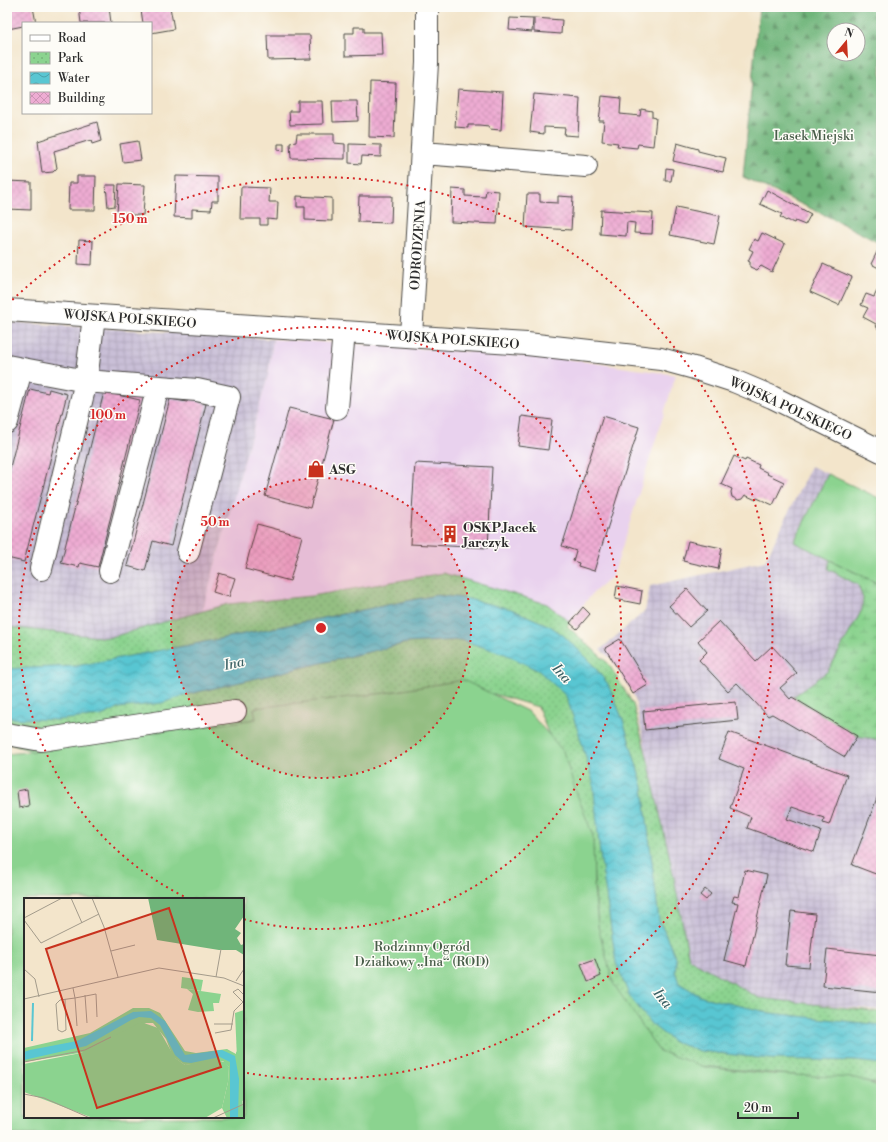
<svg xmlns="http://www.w3.org/2000/svg" width="888" height="1142" font-family="'Libre Bodoni',serif">
<style>
.built{fill:#e9d2ee}
.industrial{fill:url(#industrial-grid)}
.forest{fill:url(#forest-firs);stroke:#4e7052;fill-rule:evenodd}
.wetland{fill:url(#wetland-marsh);stroke:#5b7f5d}
.park{fill:url(#park-dots);stroke:#5b7f5d}
.garden{fill:#8bd38f;stroke:#5b7f5d;fill-rule:evenodd}
.water{fill:url(#water-waves);stroke:#42787e}
.building{fill:url(#building-cross-hatch)}
.lines{fill:none;stroke-linecap:round;stroke-linejoin:round}
.minor-casing{stroke:#494743;stroke-width:24}
.minor{stroke:#fff;stroke-width:22}
.ring{fill:none;stroke:#d62828;stroke-width:2;stroke-dasharray:2 4}
.labels{text-anchor:middle;stroke-width:3;stroke-linejoin:round;paint-order:stroke}
.park-label{font-size:13px;fill:#485d49;stroke:#fdfcf7}
.street-label{font-size:13px;fill:#2b2b2b;stroke:#fdfcf7}
.poi-label{font-size:13px;font-weight:bold;fill:#2b2b2b;stroke:#fdfcf7;text-anchor:start}
.water-label{font-size:14px;font-style:italic;fill:#3b6165;stroke:#fdfcf7}
.inset-river{fill:none;stroke:#59c6d2;stroke-width:2}
.inset-road{fill:none;stroke:#a39b8b;stroke-width:1}
.view{fill:#c8321e;fill-opacity:0.15;stroke:#c8321e;stroke-width:2}
.inset-edge{fill:none;stroke:#2b2b2b;stroke-width:2}
.centre{fill:#d62828;stroke:#fdfcf7;stroke-width:2}
.ring-label{font-size:12px;text-anchor:middle;font-weight:bold;fill:#d62828;stroke:#fdfcf7;stroke-width:3;stroke-linejoin:round;paint-order:stroke}
</style>
<defs>
<pattern id="industrial-grid" width="8" height="8" patternUnits="userSpaceOnUse"><rect width="8" height="8" fill="#c9bfd7"/><path d="M0 4h8M4 0v8" fill="none" stroke="#ada4b9"/></pattern>
<pattern id="forest-firs" width="22" height="20" patternUnits="userSpaceOnUse"><rect width="22" height="20" fill="#70b57a"/><path d="M5 1l3.5 6h-7zM16 11l3.5 6h-7z" fill="#5c9364"/></pattern>
<pattern id="wetland-marsh" width="20" height="14" patternUnits="userSpaceOnUse"><rect width="20" height="14" fill="#8bd38f"/><path d="M1 5h8M5 5V1M11 12h8M15 12V8" fill="none" stroke="#78b57c"/></pattern>
<pattern id="park-dots" width="8" height="8" patternUnits="userSpaceOnUse"><rect width="8" height="8" fill="#8bd38f"/><path d="M2 2h.1M6 6h.1" fill="none" stroke="#78b57c" stroke-width="1.8" stroke-linecap="round"/></pattern>
<pattern id="water-waves" width="16" height="10" patternUnits="userSpaceOnUse"><rect width="16" height="10" fill="#59c6d2"/><path d="M0 5q4-4 8 0t8 0" fill="none" stroke="#4aa1ab"/></pattern>
<pattern id="building-cross-hatch" width="8" height="8" patternUnits="userSpaceOnUse"><rect width="8" height="8" fill="#eeacd3"/><path d="M0 0l8 8M0 8l8-8" fill="none" stroke="#cc94b5"/></pattern>
</defs>
<rect width="100%" height="100%" fill="#fdfcf7"/>
<filter id="ink" filterUnits="userSpaceOnUse"><feTurbulence type="fractalNoise" baseFrequency=".025" numOctaves="2"/><feDisplacementMap in="SourceGraphic" scale="8" xChannelSelector="R" yChannelSelector="G"/><feConvolveMatrix kernelMatrix="1 2 1 2 8 2 1 2 1" color-interpolation-filters="sRGB"/></filter>
<filter id="wash" filterUnits="userSpaceOnUse"><feTurbulence type="fractalNoise" baseFrequency=".012" numOctaves="4" result="noise"/><feDisplacementMap in="SourceGraphic" scale="16" xChannelSelector="R" yChannelSelector="G"/><feGaussianBlur stdDeviation="0.9" result="paint"/><feColorMatrix in="noise" values="0 0 0 0 0 0 0 0 0 0 0 0 0 0 0 0 0 1.4 0 .05"/><feComposite in="paint" operator="in"/></filter>
<g filter="url(#wash)">
<rect width="100%" height="100%" fill="#f3e5cb"/>
<path class="built" d="M273,339L476,352L567,359L676,375L613,576L594,592L569,621L547,604L443,573L312,596L228,604L202,612L268,375Z"/>
<path class="industrial" d="M7,322L273,339L268,375L202,612L108,638L7,627Z
M811,466L828,474L794,541L830,560L828,569L858,585L863,598L862,610L828,671L793,697L881,740V1010L755,999L717,986L684,955L680,933L673,873L634,696L611,658L600,650L645,611L650,586L765,561Z"/>
<path class="forest" d="M759,7H881V244L831,218L743,177ZM834,30H858V54H834Z"/>
<path class="wetland" d="M830,560L881,585V740L857,736L793,697L828,671L862,610L863,598L858,585L828,569Z"/>
<path class="park" d="M443,573L547,604L570,622L567,626L608,663L633,704L648,761L673,873L689,959L759,998L881,1012V1084L691,1065L659,1051L602,972L591,844L538,707L494,694L40,754L7,743V627L108,638L228,604L312,596Z"/>
<path class="garden" d="M828,474L881,499V585L794,542Z
M463,680L529,712L563,751L575,789L593,836L594,888L598,926L613,983L659,1051L705,1067L770,1074L856,1078L881,1087V1135H7V754L45,750L109,738L222,724L256,719L254,708L385,693ZM25,899H243V1117H25Z"/>
<path class="water" d="M436,595L464,598L511,609L550,626L563,635L588,659L608,684L623,720L643,787L659,920L674,953L676,963L675,971L679,983L702,997L771,1013L881,1025V1064L856,1061L769,1059L700,1051L674,1042L651,1024L629,995L616,963L600,854L593,782L579,734L566,696L539,671L505,654L461,640L407,643L185,695L162,703L119,708L101,716L56,720L7,718V669L76,666L189,645Z"/>
<g id="blocks">
<path class="building" d="M7,7H33L36,23H23V26L8,29L9,31L7,32Z
M79,7H109L111,23H81Z
M143,7H170L174,29L151,33V23H143L141,10L144,9Z
M510,18L533,19L532,32L509,30Z
M534,18L562,20L561,34L534,32Z
M354,27H364V32H381L382,55L345,56V33H354Z
M267,35H310L311,59L268,60Z
M370,82L396,83L394,138L369,137Z
M458,89L503,92L501,130L489,129V126L479,125H468V128L455,127Z
M534,94L580,98L578,136L564,135L565,128L544,127V134L530,132Z
M602,96L621,98L620,114L640,116L641,109L652,111V117L656,118L653,146L638,144L637,148L617,146L618,143L602,141L604,121H599Z
M298,101H322L323,124L290,125L289,111H298Z
M332,101H357L358,121L333,122Z
M97,122L101,141L92,144L91,140L54,151L57,168L53,172L42,173L38,141Z
M297,134H334V143L345,144V159L291,158L290,143L296,142Z
M138,141L141,160L123,162L120,144Z
M677,143L698,149V151L726,158L723,172L673,161Z
M278,144H284V151L278,150Z
M349,144L381,145V157L362,156L361,164L349,163Z
M666,168L673,169L671,181H665Z
M77,176H96L95,210H68L69,183H77Z
M176,176L218,177V201H212L211,210L192,209V218L174,217Z
M7,181L31,182V210L7,209Z
M119,184L145,185L143,215H131V213H117Z
M106,185H116L115,206L108,207Z
M241,187L270,188L269,202H278L277,220L267,219V225H260V219H240Z
M452,189L465,190V196L485,197L486,190L499,191L497,224L451,222Z
M767,190L811,214L805,225L795,221L794,223L787,220L786,221L780,217L782,214L760,204Z
M527,194H540V202L558,203V196L573,197L571,230L525,227Z
M297,196L332,198V221L305,220V207H297Z
M359,196H392L391,223L358,222Z
M676,207L720,216L714,244L670,235Z
M601,210L653,213L652,234L634,233L635,223L627,222L626,236L600,234Z
M762,233L785,244L772,272L761,266L757,270L750,267V262L748,261L753,251L749,249L754,239L758,241Z
M79,240L93,241L92,265L78,264Z
M878,250L881,252V269L871,264Z
M823,264L852,277L839,305L810,292Z
M877,291L881,293V330L877,328L876,324L863,317L868,308L861,305L866,294L874,297Z
M30,389L48,393L49,389L67,394L24,562L7,558V479Z
M104,392L140,400L98,567L80,563L79,567L61,563Z
M170,399L187,402L188,399L206,404L171,546L153,541L145,571L127,566Z
M289,408L334,419L310,508L265,496Z
M522,416L552,420L548,450L518,446Z
M603,416L639,427L594,571L578,566L579,563L573,561L576,551L562,546Z
M734,456L745,461L746,459L759,465L758,468L768,473L767,474L784,482L773,505L757,498L756,500L745,495L742,499L738,500L732,497L731,492L732,489L721,484Z
M415,463L492,467L488,548L410,544Z
M257,524L302,536L290,581L245,569Z
M688,541L722,548L718,569L683,561Z
M219,573L235,578L229,597L213,592Z
M617,586L642,591L640,604L615,599Z
M687,589L707,611L689,627L669,606Z
M583,607L590,614L577,629L570,623Z
M719,621L756,661L772,646L797,673L780,688L790,699L792,697L857,736L845,757L772,714L768,716L737,683L728,691L699,660L707,652L698,641Z
M620,639L648,685L633,694L605,648Z
M736,702L738,720L645,730L643,711Z
M729,732L847,775L829,825L823,823L824,818L792,807L787,819L821,831L814,852L747,828L751,817L730,808L744,769L719,759Z
M881,787V876L852,865Z
M27,789L29,806L19,808L17,791Z
M745,870L767,875L746,966L724,960L738,903L732,902L734,896L739,897Z
M705,889L711,894L706,900L700,895Z
M791,911L815,914L809,967L785,965Z
M827,949L881,955V992L823,986Z
M595,959L601,976L588,982L581,964Z"/>
</g>
</g>
<g filter="url(#ink)">
<use href="#blocks" fill-opacity="0" stroke="#494743" stroke-width="1"/>
<g class="lines">
<g class="minor-casing">
<path id="minor" d="M423,153L586,166
M7,310L527,344L661,359L694,368L734,381L772,397L881,451
M94,316L86,381L197,390L229,397L188,552
M411,336L427,63V7
M7,366L86,381L41,569
M337,408L344,332
M7,422L21,370
M110,571L158,387
M7,734L41,740L235,711"/>
</g>
<use href="#minor" class="minor"/>
</g>
</g>
<circle cx="321" cy="628" r="150" fill="#d62828" fill-opacity=".12"/>
<g class="ring">
<circle cx="321" cy="628" r="150"/>
<path d="M189 899A301 301 0 1 1 243 919"/>
<path d="M8 304A451 451 0 1 1 247 1073"/>
</g>
<defs>
<g id="shop-bare" transform="scale(1.38)"><path d="M-5-2.5h2.3a2.7 3.5 0 0 1 5.4 0H5L5.5 6h-11ZM-1.5-2.5h3a1.5 2.3 0 0 0-3 0Z" fill="#c8321e" stroke="#fdfcf7" stroke-width="2.5" paint-order="stroke"/></g>
<g id="building-bare" transform="scale(1.38)"><path d="M-4-6H4V6H1V3H-1V6H-4ZM-2.5-4.3h1.7v1.8h-1.7ZM.8-4.3h1.7v1.8H.8ZM-2.5-1h1.7V.8h-1.7ZM.8-1h1.7V.8H.8Z" fill="#c8321e" stroke="#fdfcf7" stroke-width="2.5" paint-order="stroke"/></g>
</defs>
<g fill-rule="evenodd">
<use href="#shop-bare" x="316" y="469"/>
<use href="#building-bare" x="450" y="534"/>
</g>
<g class="labels">
<g class="park-label">
<text x="814" y="140">Lasek Miejski</text>
<text x="422" y="951">Rodzinny Ogród<tspan x="422" dy="15">Działkowy „Ina“ (ROD)</tspan></text>
</g>
<g class="street-label">
<text transform="translate(417 245) rotate(-86)" y="5">ODRODZENIA</text>
<text transform="translate(130 318) rotate(4)" y="5">WOJSKA POLSKIEGO</text>
<text transform="translate(453 339) rotate(4)" y="5">WOJSKA POLSKIEGO</text>
<text transform="translate(791 408) rotate(25)" y="5">WOJSKA POLSKIEGO</text>
</g>
<g class="poi-label">
<text x="329" y="474">ASG</text>
<text x="463" y="532">OSKP Jacek<tspan x="463" dy="15">Jarczyk</tspan></text>
</g>
<g class="water-label">
<text transform="translate(234 663) rotate(-12)" y="5">Ina</text>
<text transform="translate(562 673) rotate(48)" y="5">Ina</text>
<text transform="translate(663 998) rotate(52)" y="5">Ina</text>
</g>
</g>
<g transform="translate(24 898)">
<rect width="220" height="220" fill="#f3e5cb"/>
<path d="M220,112V202L215,205L211,115Z" fill="#8bd38f"/>
<path d="M124,0H220V18L211,31L217,35L213,40L217,47L220,46V57L212,52H195L133,42Z" fill="#70b57a"/>
<path d="M163,91L197,96L195,105H189L190,113L174,114L164,112L169,96Z" fill="#8bd38f"/>
<path d="M109,110H125L136,115L161,153L172,155L203,151L212,156V153L219,165L220,173L218,198L220,220H203L198,210L204,184L205,169L199,163L161,167L149,159L142,141L129,125H122L61,154L0,164V150L66,135Z" fill="#8bd38f"/>
<path d="M158,79L179,82L177,93L157,90ZM117,124L134,130L151,160L161,167L190,162L201,164L205,169L204,184L198,210L181,220H69L0,194V166L57,155Z" fill="#8bd38f"/>
<path d="M127,113L141,123L161,157L198,152L211,158L215,181L214,220H206V164L196,159L167,165L159,164L151,157L136,127L127,120L115,119L107,122L62,148L0,162V154L6,152L53,143L109,114Z" fill="#59c6d2"/>
<path class="inset-river" d="M8,143L9,105"/>
<path class="inset-road" d="M47,0L58,25M68,0L80,29L94,79M0,20L38,0M0,22L17,45L75,16M87,53L111,47M0,71L11,81L15,99M192,79L197,51M212,83L220,71M49,90L51,100L72,96L73,119M61,97L63,125M0,101L135,70L200,80L220,88M41,101L42,132L38,134L34,132L32,106L36,102L51,100L53,128M219,104L209,94L214,91L220,97M190,126H209M191,135L207,132L210,113L220,103M0,164L61,152L87,139M0,196L20,200L66,220M189,220L220,206"/>
<path class="view" d="M145,10L197,169L73,210L22,51Z"/>
<rect width="220" height="220" class="inset-edge"/>
</g>
<circle cx="321" cy="628" r="6" class="centre"/>
<g class="ring-label">
<text x="130" y="223">150 m</text>
<text x="108" y="419">100 m</text>
<text x="215" y="526">50 m</text>
</g>
<rect width="888" height="1142" fill="none" stroke="#fdfcf7" stroke-width="24"/>
<rect x="22" y="22" width="130" height="92" fill="#fdfcf7" stroke="#a9a8a5"/>
<rect x="30" y="35" width="20" height="6" fill="#ffffff" stroke="#a9a8a5"/>
<text x="58" y="42" font-size="12" fill="#2b2b2b">Road</text>
<rect x="30" y="52" width="20" height="12" fill="url(#park-dots)" stroke="#a9a8a5"/>
<text x="58" y="62" font-size="12" fill="#2b2b2b">Park</text>
<rect x="30" y="72" width="20" height="12" fill="url(#water-waves)" stroke="#a9a8a5"/>
<text x="58" y="82" font-size="12" fill="#2b2b2b">Water</text>
<rect x="30" y="92" width="20" height="12" fill="url(#building-cross-hatch)" stroke="#a9a8a5"/>
<text x="58" y="102" font-size="12" fill="#2b2b2b">Building</text>
<g transform="translate(846 42) rotate(18)"><circle r="19" fill="#fdfcf7" stroke="#a9a8a5"/>
<path d="M0-3L7 15L0 10L-7 15Z" fill="#c8321e"/>
<text y="-6" font-size="11" font-weight="bold" text-anchor="middle" fill="#2b2b2b">N</text>
</g>
<path d="M738 1112v6h60v-6" fill="none" stroke="#2b2b2b" stroke-width="2"/>
<text x="744" y="1112" font-size="12" fill="#2b2b2b" stroke="#fdfcf7" stroke-width="3" paint-order="stroke">20 m</text>
</svg>
